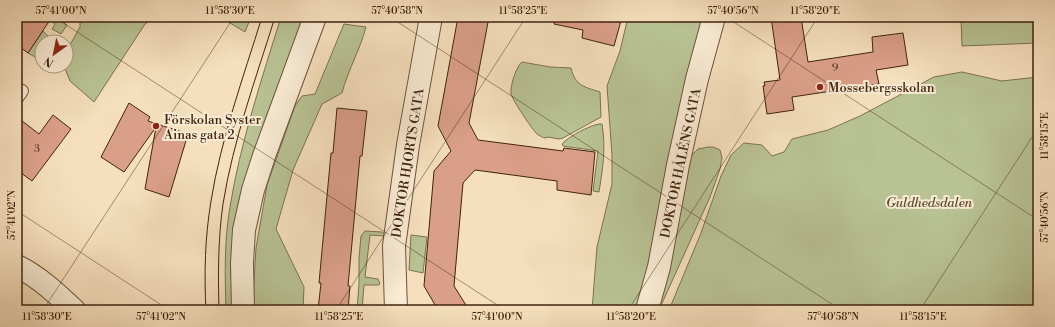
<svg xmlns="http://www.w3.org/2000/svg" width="1055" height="327" font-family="'Libre Bodoni',serif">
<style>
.green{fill:#b8c293;stroke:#7c7251}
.building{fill:#da9f88;stroke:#40230f}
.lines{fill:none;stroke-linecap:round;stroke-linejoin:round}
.service-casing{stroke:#6d523a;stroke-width:14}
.minor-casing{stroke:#6d523a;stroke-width:24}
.service{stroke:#f8ead3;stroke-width:12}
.minor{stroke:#f8ead3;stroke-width:22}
.tram{stroke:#40230f;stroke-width:1}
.ticks{fill:none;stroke:#40230f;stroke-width:1;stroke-opacity:0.45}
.poi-dot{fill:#8f2418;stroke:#f8ead3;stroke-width:1.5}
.labels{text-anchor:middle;stroke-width:4;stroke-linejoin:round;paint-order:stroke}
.number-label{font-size:11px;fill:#66422d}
.poi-label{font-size:13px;fill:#40230f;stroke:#f8ead3;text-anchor:start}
.street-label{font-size:13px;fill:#40230f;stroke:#f8ead3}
.park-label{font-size:13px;font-style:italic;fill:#5e4b30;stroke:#f8ead3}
.neatline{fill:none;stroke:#40230f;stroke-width:1.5}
.ticks-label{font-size:10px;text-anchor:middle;fill:#40230f}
</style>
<rect width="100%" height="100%" fill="#f5dfbc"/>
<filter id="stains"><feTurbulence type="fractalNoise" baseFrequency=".005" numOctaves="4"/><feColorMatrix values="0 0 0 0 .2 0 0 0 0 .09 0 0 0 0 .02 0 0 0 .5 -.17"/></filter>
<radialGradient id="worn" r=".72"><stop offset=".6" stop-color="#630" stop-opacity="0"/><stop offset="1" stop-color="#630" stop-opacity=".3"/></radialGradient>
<path class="green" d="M52,17H65L64,23L67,25L61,34L52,29L55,24L50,20Z
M80,17H156L145,24L94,102L70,81L64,66H66V52L80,27Z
M220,17H251L245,32Z
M281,17H304L265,120L243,192L233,238L231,271L233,310H226C225,276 224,241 230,207C240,144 262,78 281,17Z
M628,17H703L647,283L637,310H592L597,247L612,184V155L607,86L620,51Z
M961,17H1038V43L962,46Z
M344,24L366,27C360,50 348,70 342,93L322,104L293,170L276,229L304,287L303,310H254L253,298L256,248L267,185L295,106L302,96L315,94Z
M43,31L49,37L47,40H41L43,42L42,61L28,53Z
M522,62L550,67L571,68C575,86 585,87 600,92L601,117L563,138L559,139L548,137L546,138C543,138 540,136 537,134C533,131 512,99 511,94C510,86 516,67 522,62Z
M962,72L1002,81L1038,77V310H669L701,233L721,176L731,155L744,143L762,145L772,156L784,152L792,139L828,130L860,116L934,77Z
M599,124H602C606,148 603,167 599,192L593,191L598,151L563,146L562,144C569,136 589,126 599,124Z
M708,147H713L720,150L722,158L720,169L710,197L659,310H652L690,157L698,149Z
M365,231L382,232L385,234L384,236L370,235L365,277L378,279L380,284L378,285H364L362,310H357L359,284V258L361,236Z
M411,235L427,237L423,273L409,270Z"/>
<path class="building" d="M17,17H52L28,53L17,45Z
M458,17H489L469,123L478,140L563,151L564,148L595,152L591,195L557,190V181L475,170L463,183L454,286L469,310H438L424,286L434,171L451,151L438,126Z
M555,17H622L614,46L582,38L583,30L554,24Z
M771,17H801L808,62L873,52L872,37L903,33L908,65L876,70L879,84L792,97L794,110L767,114L763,86H765L764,82L780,80Z
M129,103L150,117L148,121L188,134L169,197L145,189L156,127L124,172L101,157Z
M337,108L367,111L362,156H360L348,286H350L348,310H318L321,283H319L331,153H333Z
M53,115L71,129L32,181L17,170V117L39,134Z"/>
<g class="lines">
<g class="service-casing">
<path id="service" d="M17,98L22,91"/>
</g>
<g class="minor-casing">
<path id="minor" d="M17,266C39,277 56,293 74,310
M243,310L242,263L244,230L253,190L264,156L315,17
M396,310L394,246L408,145L431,17
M647,310L659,267L678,165L697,79L714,17"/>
</g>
<use href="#service" class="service"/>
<use href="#minor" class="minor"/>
<path class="tram" d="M206,310C204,274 205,237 211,201C221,139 243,78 262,17
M219,310C218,275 218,239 223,204C233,141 256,78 275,17"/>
</g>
<path class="ticks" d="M54,17L505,310M390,17L841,310M726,17L1038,220M17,211L169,310M43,310L234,17M336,310L526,17M628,310L818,17M920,310L1038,128"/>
<g class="poi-dot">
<circle cx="820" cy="87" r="4"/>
<circle cx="156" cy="126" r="4"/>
</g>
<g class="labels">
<g class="number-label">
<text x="835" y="71">9</text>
<text x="37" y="152">3</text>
</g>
<g class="poi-label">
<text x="828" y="92">Mossebergsskolan</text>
<text x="164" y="124">Förskolan Syster<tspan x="164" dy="15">Ainas gata 2</tspan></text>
</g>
<g class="street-label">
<text transform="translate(407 163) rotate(-81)" y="5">DOKTOR HJORTS GATA</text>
<text transform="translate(680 163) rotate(-78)" y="5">DOKTOR HÅLÉNS GATA</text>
</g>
<g class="park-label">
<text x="929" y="207">Guldhedsdalen</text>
</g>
</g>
<rect width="1055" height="327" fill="none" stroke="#f5dfbc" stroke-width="44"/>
<g transform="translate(54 54) rotate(213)"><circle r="19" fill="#f8ead3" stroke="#ae9a85"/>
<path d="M0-3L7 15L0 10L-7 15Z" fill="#8f2418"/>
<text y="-6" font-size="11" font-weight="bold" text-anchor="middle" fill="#40230f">N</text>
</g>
<rect x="22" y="22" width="1011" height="283" class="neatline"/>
<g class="ticks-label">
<text x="61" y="14">57°41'00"N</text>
<text x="230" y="14">11°58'30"E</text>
<text x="397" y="14">57°40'58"N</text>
<text x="523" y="14">11°58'25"E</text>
<text x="733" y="14">57°40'56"N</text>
<text x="815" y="14">11°58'20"E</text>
<text transform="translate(1044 136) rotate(-90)" y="4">11°58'15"E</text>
<text transform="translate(11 215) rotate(-90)" y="4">57°41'02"N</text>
<text transform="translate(1044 217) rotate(-90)" y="4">57°40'56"N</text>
<text x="47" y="320">11°58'30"E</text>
<text x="161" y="320">57°41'02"N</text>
<text x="339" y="320">11°58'25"E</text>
<text x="497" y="320">57°41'00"N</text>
<text x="631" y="320">11°58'20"E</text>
<text x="833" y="320">57°40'58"N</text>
<text x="923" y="320">11°58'15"E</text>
</g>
<rect width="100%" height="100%" filter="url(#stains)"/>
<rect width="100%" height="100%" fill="url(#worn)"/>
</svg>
